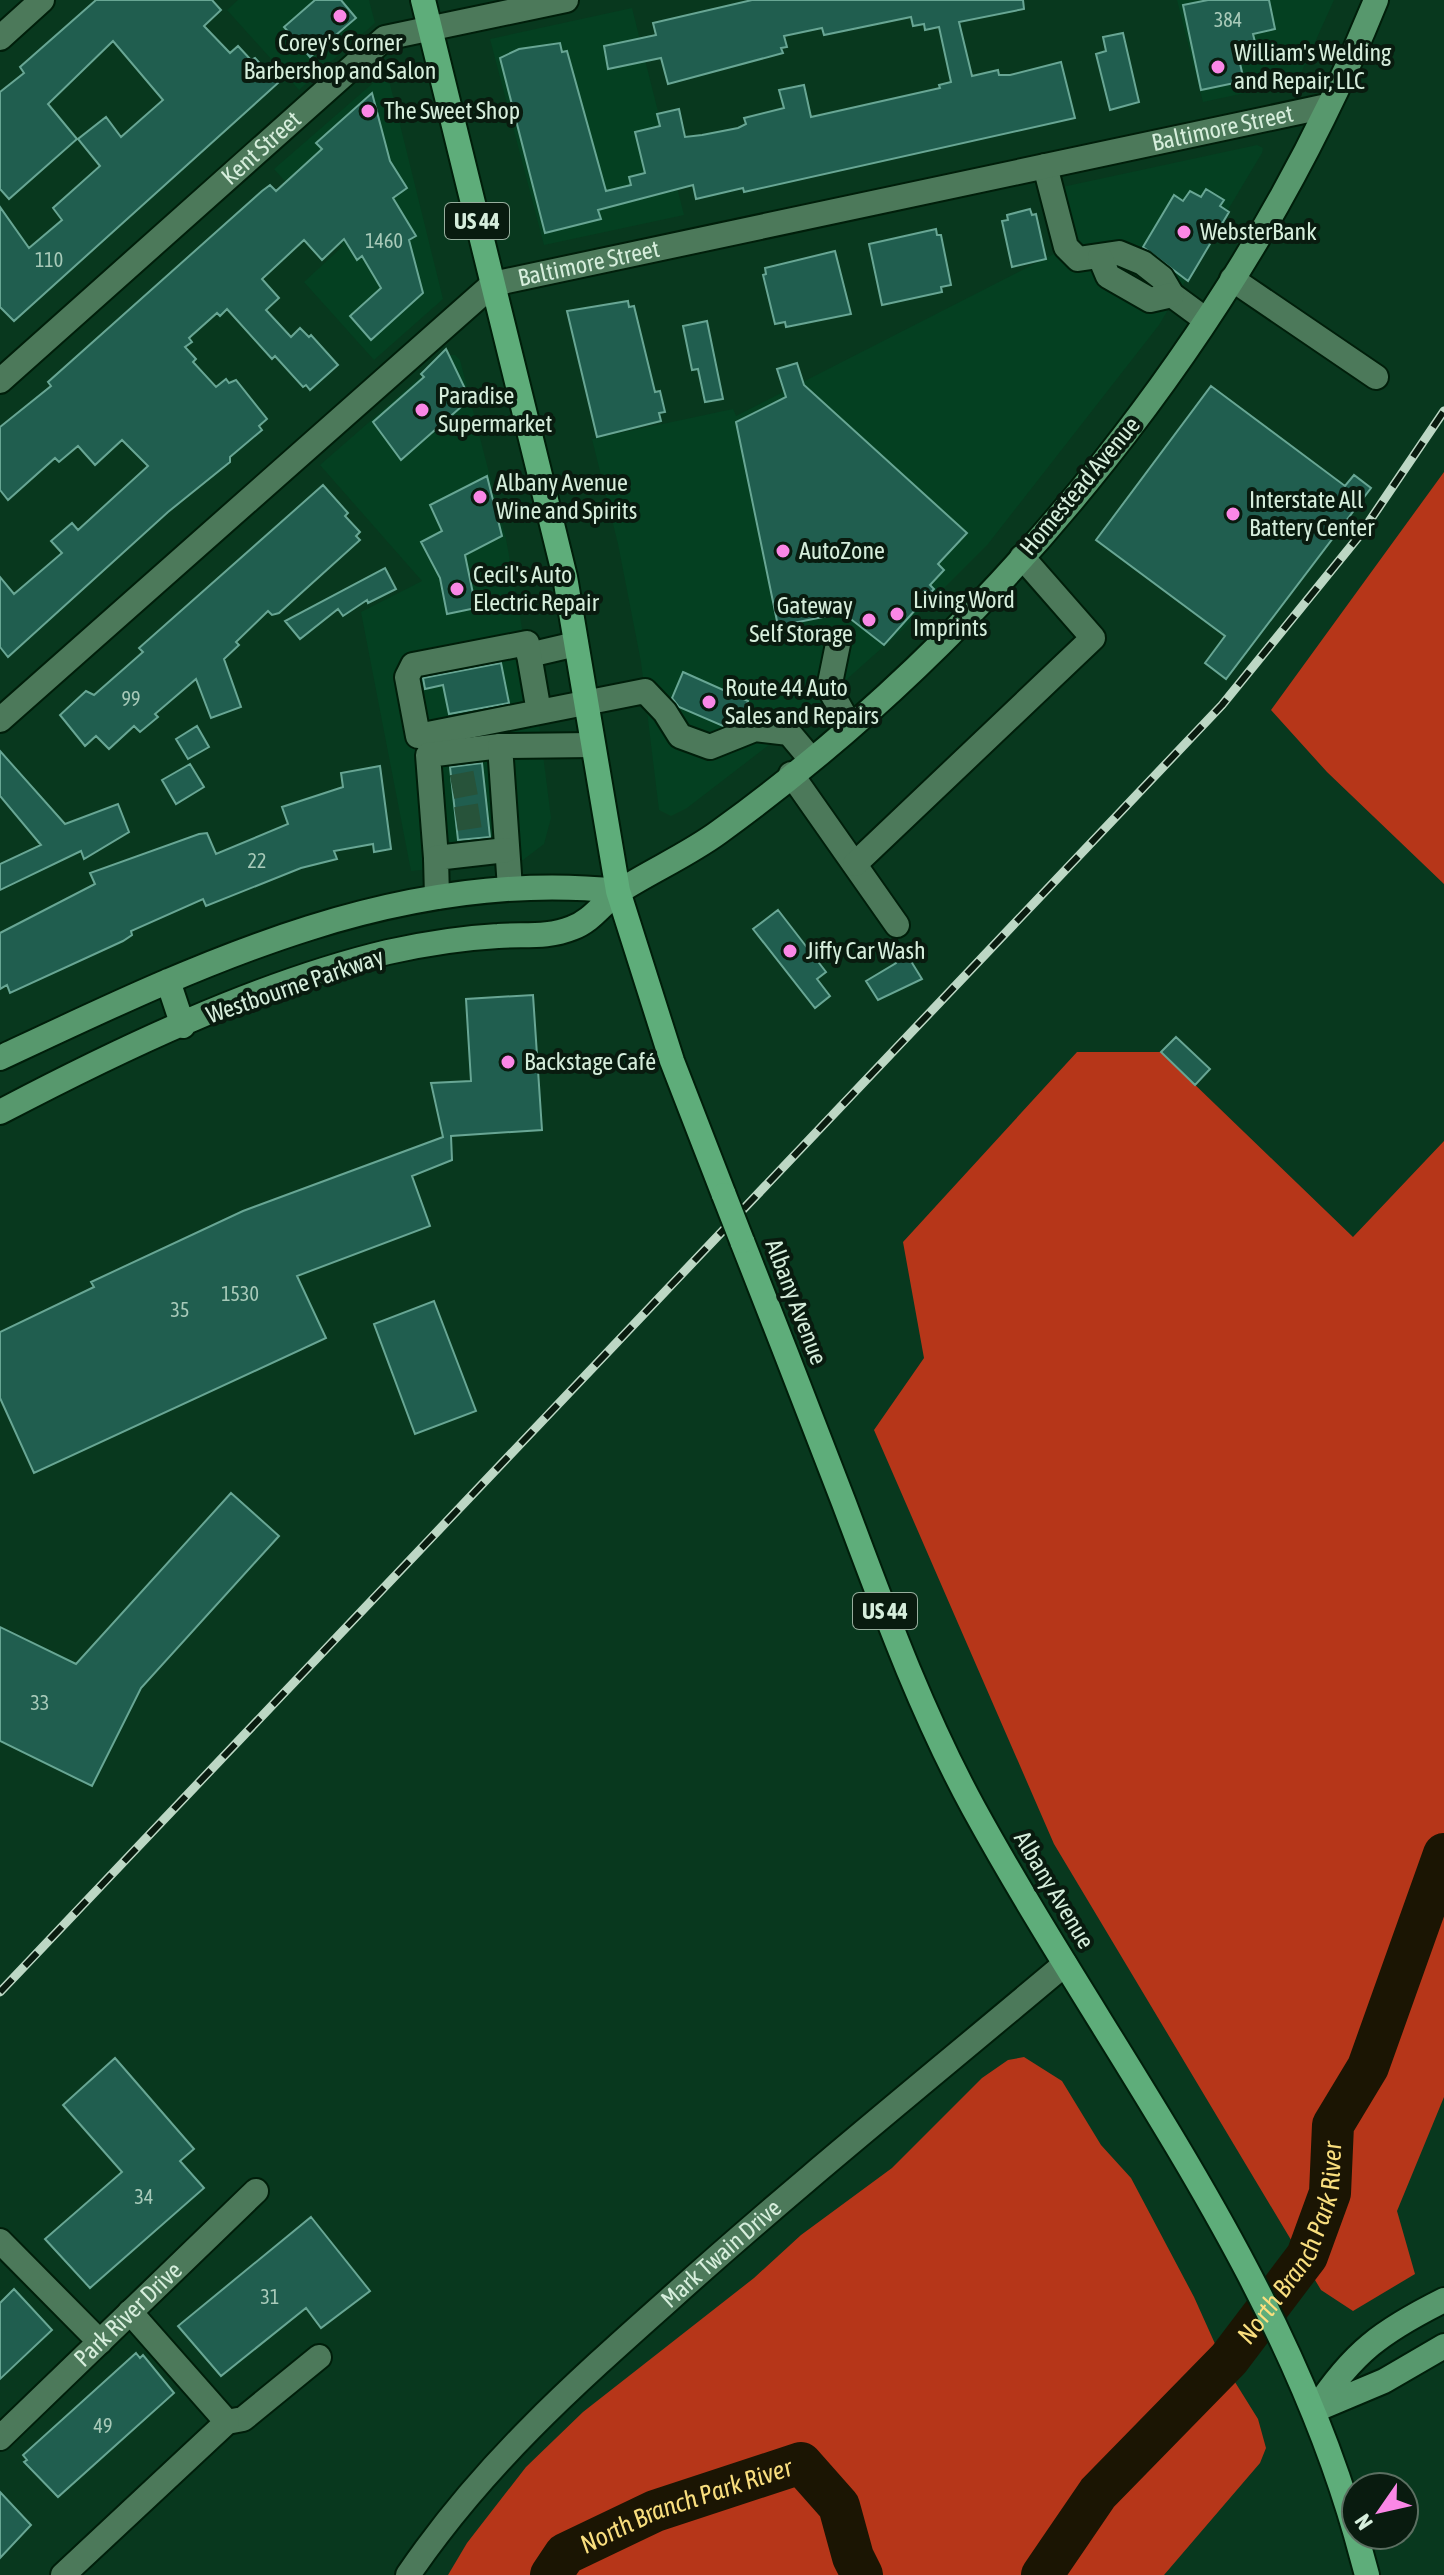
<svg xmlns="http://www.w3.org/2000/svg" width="1444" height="2575" font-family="'Asap Condensed',sans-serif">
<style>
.built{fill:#044021}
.forest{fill:#b63619}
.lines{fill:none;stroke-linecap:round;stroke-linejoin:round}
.river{stroke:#1b1503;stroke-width:42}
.building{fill:#205e4f;stroke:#68a694;stroke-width:2}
.minor-tunnel{stroke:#27533a;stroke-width:24;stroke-dasharray:24 12;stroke-linecap:butt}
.minor-casing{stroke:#001e0a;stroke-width:28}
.major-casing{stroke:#001e0a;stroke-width:28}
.highway-casing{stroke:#001e0a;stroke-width:28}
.minor{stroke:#4c795a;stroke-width:24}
.major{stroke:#57986d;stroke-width:24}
.highway{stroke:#5ead7a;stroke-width:24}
.rail-casing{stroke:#bcd7c4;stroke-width:9}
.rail{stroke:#091b0f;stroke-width:6;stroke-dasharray:18;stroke-linecap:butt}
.highway-bridge-casing{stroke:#001e0a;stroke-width:28;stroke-linecap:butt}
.highway-bridge{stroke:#5ead7a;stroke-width:24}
.poi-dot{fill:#fa87e6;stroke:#091b0f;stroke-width:3}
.labels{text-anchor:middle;stroke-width:8;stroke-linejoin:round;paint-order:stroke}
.number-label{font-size:20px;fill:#a8cab9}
.shield{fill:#091b0f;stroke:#98af9e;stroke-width:2}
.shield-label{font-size:22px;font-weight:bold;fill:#d6eedc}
.poi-label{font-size:24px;fill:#d6eedc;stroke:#091b0f;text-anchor:start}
.street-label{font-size:24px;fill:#d6eedc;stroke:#091b0f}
.water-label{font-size:26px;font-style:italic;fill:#f9de7e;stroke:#091b0f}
</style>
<rect width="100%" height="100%" fill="#08381e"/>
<path class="built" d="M238,0H369L375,23L299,90L227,10Z
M1177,0H1334L1297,82L1203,102Z
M632,8L684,215L544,245L490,39Z
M380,77L390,84L443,299L374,360L304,282L343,246L274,169Z
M1257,145L1263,148L1262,153L1159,325L988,544L902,630L800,721L687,808L671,816L659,810L641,662L618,544L592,439L733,409L736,416L1054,254L1039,192Z
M446,355H455L460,360L506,539L539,723L551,818L544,844L523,860L411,871L361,612L422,581L320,465Z"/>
<path class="forest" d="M1444,472V884L1327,772L1271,710Z
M1077,1052H1161L1353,1237L1444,1141V2097L1397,2211L1415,2274L1353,2311L1321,2290L1054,1844L874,1430L924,1358L903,1242Z
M1024,2057L1062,2081L1101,2145L1131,2178L1194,2297L1225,2366L1258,2419L1266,2448L1260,2463L1164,2575H448L467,2543L526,2467L583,2412L754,2278L801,2235L892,2168L982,2078L1008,2060Z"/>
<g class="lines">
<g class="river">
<path id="s1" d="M551,2575L565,2554L655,2511L801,2463L839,2506L853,2557L862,2575"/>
<path id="s2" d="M1042,2575L1098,2493L1229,2359L1307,2256L1330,2193L1333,2125L1368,2067L1444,1854"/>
</g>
</g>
<path class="building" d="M96,0H212L221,10L204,26L230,53L238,46L251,60L255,58L278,83L14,321L0,307V207L29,248L62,220L53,208L100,166L78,139L106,117L121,137L163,100L113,41L48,104L77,139L9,199L0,189V92L24,73L20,67Z
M315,0H341L356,18L310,57L284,27Z
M752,0H1023L1024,9L959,22L972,76L998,70L999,75H1010L1061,62L1075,118L744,192L743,188L696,199L693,185L598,210L601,219L545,233L500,58L519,49L560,43L562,52L567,51L606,191L631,185L629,177L645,173L635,132L660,126L657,114L679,109L685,137L702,135L738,128L746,124L744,118L784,108L779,90L804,85L811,117L940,88L939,85L951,82L939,27L925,30L924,24L913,26L911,17L824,35L822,28L784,36L787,47L781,48L783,53L668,84L661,58L608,69L604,46L656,35L653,23Z
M1208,0H1269L1275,29L1253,34L1255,42L1236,46L1244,81L1201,90L1183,5Z
M1123,33L1139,102L1110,110L1096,54L1106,51L1103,37Z
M372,93L390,161L407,188L393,198L416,236L409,240L423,293L371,340L350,316L381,288L362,256L357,260L344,239L322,260L304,240L262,279L279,298L266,310L291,337L300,328L309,337L311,335L338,365L310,390L306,385L303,387L275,356L272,359L227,309L220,316L217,313L189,338L192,342L185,347L196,359L193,362L216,387L226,379L229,383L236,380L267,419L259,426L262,430L230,457V462L168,512L8,657L0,647V577L14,594L62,553L51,541L72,523L78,530L148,466L122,440L95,465L78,446L59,462L55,458L8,500L0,490V427L51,386L48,382L262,191L270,185L276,191L322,149L316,143Z
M1206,189L1224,200L1220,206L1229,212L1188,281L1143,247L1174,195L1183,201L1190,191L1201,197Z
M1030,209L1032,215L1036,214L1046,259L1012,267L1002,221L1008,220L1007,215Z
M936,229L937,235H941L951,285L941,287L942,292L882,305L869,244Z
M835,251L851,314L786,327L785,322L775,324L763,275L766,274L765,268Z
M628,301L629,307L634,306L655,392L660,391L665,412L659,413L661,421L597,437L567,311Z
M707,321L723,399L705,402L698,369L692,370L683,326Z
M446,349L470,399L401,460L373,422L424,377L421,374Z
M797,363L804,385L967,533L938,564L944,570L930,585L934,589L884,645L843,613L778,626L736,422L786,397L777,369Z
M1211,386L1345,486L1354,475L1371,488L1226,679L1205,663L1225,636L1096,540Z
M487,476L502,536L465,555L476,608L447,614L440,578L421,542L442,531L430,505Z
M323,485L348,513L345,516L360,532L356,536L360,540L279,613L272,615L268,611L236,642L239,645L224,659L241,707L211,718L196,679L155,714L158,717L140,732L134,726L109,749L96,736L85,746L60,715L86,691L94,695L143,652L139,648Z
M385,568L396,589L368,603L367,600L343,616L338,609L300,639L285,621Z
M501,663L509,703L449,714L443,685L425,689L423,678Z
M683,672L748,701L740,719L723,726L679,707L672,698Z
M197,726L209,747L188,759L176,739Z
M0,751L65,824L118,804L129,832L84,859L81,851L0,890V864L41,845L0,796Z
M482,763L490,837L458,840L450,767Z
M190,764L204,787L176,804L162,780Z
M380,766L391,849L374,852L373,844L334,851L337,859L301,868L206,906L203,899L131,931L132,935L123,941L10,993L7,985L0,989V933L95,884L90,873L199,834L207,833L216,854L288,824L282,807L343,787L341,773Z
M778,910L826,972L817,979L830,996L815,1008L753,929Z
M901,945L922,979L878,1000L866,981L896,963Z
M533,995L542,1130L451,1136L452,1160L412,1176L430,1226L297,1276L326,1338L34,1473L0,1398V1332L94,1287L91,1282L243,1211L443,1137L431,1083L471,1081L466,999Z
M1176,1037L1210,1069L1195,1085L1161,1052Z
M434,1301L476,1411L415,1434L374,1324Z
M231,1493L279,1536L141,1688L92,1786L0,1741V1627L76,1664Z
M115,2058L194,2149L180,2161L204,2188L90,2288L45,2239L122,2172L63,2105Z
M311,2217L370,2291L321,2328L306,2308L221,2376L178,2326Z
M14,2289L52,2330L0,2379V2303Z
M136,2353L140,2358L143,2355L174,2393L58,2497L24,2462L27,2460L23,2455Z
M0,2492L31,2525L0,2558Z"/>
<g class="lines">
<path class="minor-tunnel" d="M452,787L484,781
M456,819L488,814"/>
<g class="minor-casing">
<g id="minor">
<path d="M0,38L42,0"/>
<path d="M1045,166L1066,247L1078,259L1119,253L1143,263L1162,278L1172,295L1206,320"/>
<path d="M1100,257L1108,276L1150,300L1172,295"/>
<path d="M1232,279L1376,377"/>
<path id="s3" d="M0,381L385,38L566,0"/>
<path d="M838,644L829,688L850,726"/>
<path d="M529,655L576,644"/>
<path d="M539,712L527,643L413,665L407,677L418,736L645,691L665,712L680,736L710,747L755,729L789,733L810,758"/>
<path id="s4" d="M0,720L493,284L1327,106"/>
<path d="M791,774L897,925"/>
<path d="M436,858L428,755L500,746"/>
<path d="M855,864L1093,638L1022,557"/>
<path d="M510,888L500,746L592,745"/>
<path d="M437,897L436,858L506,850"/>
<path d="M0,2241L100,2342"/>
<path d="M227,2422L243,2419L319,2357"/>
<path id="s5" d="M0,2438L256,2191"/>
<path d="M63,2575L227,2422L130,2312"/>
<path id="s6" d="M408,2575C483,2465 572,2386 671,2298C799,2183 933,2075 1065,1964"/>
</g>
</g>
<g class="major-casing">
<path id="major" d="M168,981L183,1026
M0,1058C194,967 397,867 618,891
M0,1112C118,1050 258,983 388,952C424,944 461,938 498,936C523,934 548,938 572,928C594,920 604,900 623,889C655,869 689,854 719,832C1002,627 1245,324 1376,0
M1315,2410C1353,2352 1382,2331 1444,2300
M1315,2410L1384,2381L1444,2346"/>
</g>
<g class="highway-casing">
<path id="highway" d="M423,0L565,577L618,891L672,1061L724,1195
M742,1241C776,1328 811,1416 844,1503C883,1607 921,1712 974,1809C1107,2051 1279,2265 1356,2535
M1356,2535L1367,2575"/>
</g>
<use href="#minor" class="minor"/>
<use href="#major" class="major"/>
<use href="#highway" class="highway"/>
<g class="rail-casing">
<path id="rail" d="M0,1992L1222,705L1360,535L1444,411"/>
</g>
<use href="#rail" class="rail"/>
<g class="highway-bridge-casing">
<path id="highway-bridge" d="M724,1195L742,1241"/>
</g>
<use href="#highway-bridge" class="highway-bridge"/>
</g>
<g class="poi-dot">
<circle cx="340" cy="16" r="8"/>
<circle cx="1218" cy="67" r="8"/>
<circle cx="368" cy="111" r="8"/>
<circle cx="1184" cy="232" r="8"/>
<circle cx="422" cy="410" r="8"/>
<circle cx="480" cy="497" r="8"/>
<circle cx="1233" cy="514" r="8"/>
<circle cx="783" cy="551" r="8"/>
<circle cx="457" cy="589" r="8"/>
<circle cx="897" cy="614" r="8"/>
<circle cx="869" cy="620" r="8"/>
<circle cx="709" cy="702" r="8"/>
<circle cx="790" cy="951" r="8"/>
<circle cx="508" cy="1062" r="8"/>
</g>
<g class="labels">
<g class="number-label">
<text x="1228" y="27">384</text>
<text x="384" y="248">1460</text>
<text x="49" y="267">110</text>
<text x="131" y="706">99</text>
<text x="257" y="868">22</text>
<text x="240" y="1301">1530</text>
<text x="180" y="1317">35</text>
<text x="40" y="1710">33</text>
<text x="144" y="2204">34</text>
<text x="270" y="2304">31</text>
<text x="103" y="2433">49</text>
</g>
<g class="shield">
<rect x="445" y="203" width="64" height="36" rx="6"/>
<rect x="853" y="1593" width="64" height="36" rx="6"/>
</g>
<g class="shield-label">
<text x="477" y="229">US 44</text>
<text x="885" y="1619">US 44</text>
</g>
<g class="poi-label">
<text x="340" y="51" text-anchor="middle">Corey's Corner<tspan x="340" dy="28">Barbershop and Salon</tspan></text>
<text x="1234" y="61">William's Welding<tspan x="1234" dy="28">and Repair, LLC</tspan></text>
<text x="384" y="119">The Sweet Shop</text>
<text x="1200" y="240">WebsterBank</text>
<text x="438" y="404">Paradise<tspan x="438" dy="28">Supermarket</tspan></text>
<text x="496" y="491">Albany Avenue<tspan x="496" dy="28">Wine and Spirits</tspan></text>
<text x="1249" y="508">Interstate All<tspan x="1249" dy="28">Battery Center</tspan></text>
<text x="799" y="559">AutoZone</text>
<text x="473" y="583">Cecil's Auto<tspan x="473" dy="28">Electric Repair</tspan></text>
<text x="913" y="608">Living Word<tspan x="913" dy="28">Imprints</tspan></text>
<text x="853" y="614" text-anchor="end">Gateway<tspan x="853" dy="28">Self Storage</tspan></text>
<text x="725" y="696">Route 44 Auto<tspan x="725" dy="28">Sales and Repairs</tspan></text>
<text x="806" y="959">Jiffy Car Wash</text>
<text x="524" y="1070">Backstage Café</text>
</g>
<g class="street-label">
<text dy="8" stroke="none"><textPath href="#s4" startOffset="1404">Baltimore Street</textPath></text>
<text dy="8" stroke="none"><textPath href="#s3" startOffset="350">Kent Street</textPath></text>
<text dy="8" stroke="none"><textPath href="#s4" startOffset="756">Baltimore Street</textPath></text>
<text transform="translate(1080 486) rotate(-50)" y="8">Homestead Avenue</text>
<text transform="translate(295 986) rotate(-19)" y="8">Westbourne Parkway</text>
<text transform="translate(796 1302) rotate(69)" y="8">Albany Avenue</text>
<text transform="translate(1054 1890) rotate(59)" y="8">Albany Avenue</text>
<text dy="8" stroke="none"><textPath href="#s6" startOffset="450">Mark Twain Drive</textPath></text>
<text dy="8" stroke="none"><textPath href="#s5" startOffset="178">Park River Drive</textPath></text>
</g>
<g class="water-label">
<text dy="9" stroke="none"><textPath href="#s2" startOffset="422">North Branch Park River</textPath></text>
<text dy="9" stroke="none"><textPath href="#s1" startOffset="156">North Branch Park River</textPath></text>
</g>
</g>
<g transform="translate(1380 2511) rotate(236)"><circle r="38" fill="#091b0f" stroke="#5b6f61" stroke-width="2"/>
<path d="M0-6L14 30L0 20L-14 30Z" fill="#fa87e6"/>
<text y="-12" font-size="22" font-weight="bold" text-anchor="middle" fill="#d6eedc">N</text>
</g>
</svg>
